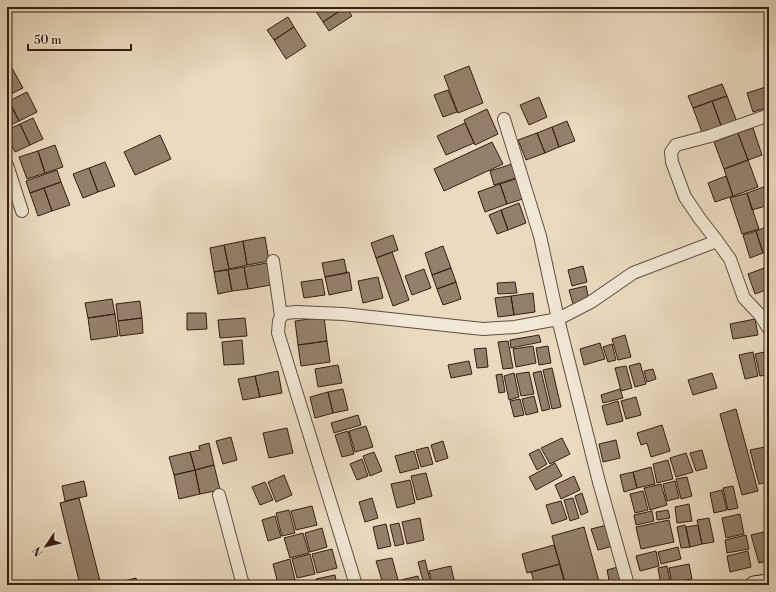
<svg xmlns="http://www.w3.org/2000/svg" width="776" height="592" font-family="'Libre Bodoni',serif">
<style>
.building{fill:#93806c;stroke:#351e12}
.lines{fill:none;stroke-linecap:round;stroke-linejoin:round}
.street-casing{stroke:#624d3e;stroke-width:14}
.secondary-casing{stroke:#351e12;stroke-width:19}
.street{stroke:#f1e8d6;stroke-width:12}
.secondary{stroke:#f1e8d6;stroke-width:17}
</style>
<rect width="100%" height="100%" fill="#eadbc0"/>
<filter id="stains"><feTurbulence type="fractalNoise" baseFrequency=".005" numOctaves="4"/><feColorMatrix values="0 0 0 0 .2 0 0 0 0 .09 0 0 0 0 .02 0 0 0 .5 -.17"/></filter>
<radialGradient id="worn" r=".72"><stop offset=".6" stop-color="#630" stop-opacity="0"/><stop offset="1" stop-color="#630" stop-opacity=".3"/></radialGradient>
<path class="building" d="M313,7H342L343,9L323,22Z
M346,7L352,16L329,31L323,22Z
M288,17L294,27L274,40L267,30Z
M294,27L306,46L286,59L274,40Z
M469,66L483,103L458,113L444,76Z
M12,68L23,88L7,96V70Z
M722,84L727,96L693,108L688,96Z
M769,86V107L753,112L747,93Z
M448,90L457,112L443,117L434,95Z
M27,92L37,112L19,121L9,101Z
M727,96L737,122L722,128L712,101Z
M539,97L547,117L529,125L520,105Z
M9,101L19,121L7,127V102Z
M712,101L722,128L703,135L693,108Z
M487,109L498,134L475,145L464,120Z
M33,118L43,139L30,145L20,124Z
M567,121L575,141L559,147L552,127Z
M465,123L474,143L446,155L437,136Z
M20,124L30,145L15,152L7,136V130Z
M552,127L559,147L545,153L537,133Z
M753,128L762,155L748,160L738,133Z
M537,133L545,153L526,160L518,140Z
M738,133L748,160L724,169L714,142Z
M160,135L171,159L135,175L124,152Z
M492,142L503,164L444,191L434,169Z
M55,145L63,167L45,173L38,151Z
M38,151L45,173L27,179L19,157Z
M748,160L758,187L733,196L724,169Z
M105,162L115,186L98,192L89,168Z
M515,163L519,177L494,185L490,171Z
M89,168L98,192L83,198L73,174Z
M57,170L61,182L30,193L26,181Z
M726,176L733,196L715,202L708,183Z
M519,178L526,198L507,204L500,184Z
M61,182L70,205L52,211L44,188Z
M500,184L507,204L485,212L478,192Z
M769,185V205L752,210L747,193Z
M44,188L52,211L38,216L30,193Z
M747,193L759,229L742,234L730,198Z
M519,203L526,223L508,230L501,210Z
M501,210L508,230L497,234L489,215Z
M769,226V252L763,253L756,231Z
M756,231L763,253L750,258L743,235Z
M393,235L398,250L376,258L371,243Z
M265,237L269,261L247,265L243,241Z
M243,241L247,265L229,269L224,245Z
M224,245L229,269L214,272L210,248Z
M443,246L451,268L432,275L425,253Z
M392,252L409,300L393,306L376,258Z
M344,259L347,273L325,277L322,263Z
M267,263L271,285L248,289L244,267Z
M583,266L587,282L572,286L568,270Z
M244,267L248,289L232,291L228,270Z
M767,267L769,274V289L755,294L748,274Z
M451,268L456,282L437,289L432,275Z
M424,269L431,288L412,295L405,276Z
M228,270L232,291L218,294L214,272Z
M349,272L352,290L329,295L325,277Z
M378,277L383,298L363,303L358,281Z
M322,279L325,295L304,298L301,282Z
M456,282L461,299L443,305L437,289Z
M515,282L517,293L498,294L497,283Z
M586,286L589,300L573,304L569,290Z
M533,293L535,312L514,315L511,296Z
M511,296L514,315L498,317L495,298Z
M112,299L115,314L88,318L85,303Z
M140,301L142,318L118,321L116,304Z
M187,313H206L207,329L187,330Z
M115,314L118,336L91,340L88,318Z
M324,317L327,341L298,345L295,321Z
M142,318L143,333L120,336L118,321Z
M245,318L247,336L220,338L218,320Z
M755,319L758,335L733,339L730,324Z
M539,335L541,342L511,348L510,340Z
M625,335L631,357L618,360L612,339Z
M242,340L244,364L224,365L222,342Z
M327,341L330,362L301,366L298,345Z
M508,341L513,368L503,369L498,342Z
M600,343L605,359L584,365L580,349Z
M612,344L616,360L608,362L603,347Z
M533,346L536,363L516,367L513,349Z
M548,346L551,363L539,365L536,348Z
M486,348L488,367L477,368L474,349Z
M769,351V374L760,376L755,354Z
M753,352L758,376L745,379L739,355Z
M469,361L472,374L451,378L448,365Z
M640,363L646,384L635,387L629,366Z
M338,365L342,383L318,387L315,369Z
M626,366L632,388L621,391L615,368Z
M552,368L561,407L552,409L543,370Z
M653,369L656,379L647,382L644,371Z
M278,371L282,393L260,397L255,376Z
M541,371L550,409L542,411L533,373Z
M529,372L534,394L521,396L516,374Z
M514,373L519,397L509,400L504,376Z
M712,373L717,388L693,395L688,380Z
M502,374L505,392L499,393L496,375Z
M255,376L260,397L243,400L238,379Z
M343,389L348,410L333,413L328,392Z
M620,389L623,398L603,403L601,395Z
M328,392L333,413L315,418L310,397Z
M534,396L538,412L526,415L522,399Z
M636,397L641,415L626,419L621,401Z
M520,399L524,415L514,417L510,401Z
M618,401L623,421L607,425L602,406Z
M736,409L758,491L742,495L720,414Z
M358,415L361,425L334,433L331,423Z
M662,425L670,451L651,457L647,443L641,445L637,433Z
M366,426L373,447L355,452L349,431Z
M287,428L293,453L269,458L263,433Z
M348,431L354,454L342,457L335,435Z
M231,437L237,460L223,464L216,441Z
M562,438L570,454L550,464L541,448Z
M616,440L620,458L603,462L599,444Z
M443,441L448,458L436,462L431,445Z
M209,443L214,465L195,470L190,452L200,450L199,446Z
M428,447L433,464L421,467L416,450Z
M765,447L769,464V482L759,484L750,450Z
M539,449L547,464L537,470L529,454Z
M702,450L707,468L696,471L690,453Z
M414,451L419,468L400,473L395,456Z
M190,452L195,470L174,475L169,457Z
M374,452L382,471L370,476L363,456Z
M686,453L693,472L676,477L670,458Z
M362,459L368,476L357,480L350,464Z
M668,460L673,479L657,483L653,464Z
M555,463L562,476L536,490L529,477Z
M214,465L220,490L200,494L195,470Z
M651,467L655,484L637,488L633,472Z
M195,470L200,494L179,499L174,475Z
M633,472L637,488L624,492L620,475Z
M426,473L432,496L417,500L411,476Z
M284,475L292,495L276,502L268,482Z
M574,476L580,490L561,499L555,485Z
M687,477L692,496L681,499L676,479Z
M410,480L415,503L397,508L391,484Z
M84,481L87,496L65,501L62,486Z
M675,481L679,498L667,501L663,484Z
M265,482L273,500L260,505L252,487Z
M661,484L667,505L650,510L644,488Z
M733,486L738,508L728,510L723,488Z
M722,490L727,510L714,513L710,493Z
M643,491L648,510L635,513L630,494Z
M582,493L588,512L581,515L575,496Z
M79,498L101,585H80L60,503Z
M372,498L378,518L365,522L359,502Z
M573,498L579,518L570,521L564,500Z
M561,501L567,519L552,524L546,505Z
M689,504L692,521L677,523L675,507Z
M312,506L317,525L296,530L291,511Z
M289,510L295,533L282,536L276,513Z
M668,510L670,518L657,520L656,512Z
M652,511L654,521L636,525L634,515Z
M740,514L744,534L726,538L722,518Z
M275,516L281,537L268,541L262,520Z
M420,518L424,540L407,544L402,522Z
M709,518L714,542L702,544L697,520Z
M669,520L674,542L641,549L636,527Z
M399,523L404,544L395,546L390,525Z
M386,524L391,546L378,549L373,527Z
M607,525L613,546L598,550L591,529Z
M685,525L690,547L681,548L677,527Z
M698,525L702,544L690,547L686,527Z
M584,527L600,585H565L552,536Z
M322,528L327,547L310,552L305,533Z
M764,532L769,551V561L759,563L751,535Z
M303,533L309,553L290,558L284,538Z
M746,535L749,549L727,553L725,540Z
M554,545L560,564L527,573L522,554Z
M678,547L681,559L661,564L658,552Z
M332,549L337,568L317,573L312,554Z
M656,551L659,566L640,571L636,556Z
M748,551L751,567L730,572L727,556Z
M310,554L315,574L297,578L292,559Z
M392,558L398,580L383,584L376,561Z
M290,559L295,580L278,584L273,564Z
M425,560L431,584L428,585H424L418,562Z
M560,564L565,582L555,585H535L531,572Z
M689,564L692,579L672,583L669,568Z
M451,566L454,580L433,585L429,571Z
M667,566L671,585H661L658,568Z
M618,567L623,585H610L607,570Z
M335,575L337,585H317L316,579Z
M418,576L420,585H403L401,580Z
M136,578L138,585H112V584Z"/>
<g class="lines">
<g class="street-casing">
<path id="street" d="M769,115L710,136L676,145L671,152L672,162L685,197L700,219L717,241L730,259L744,298L760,315L769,329
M504,119L540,236L558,319L599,482L628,585
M7,165L22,211
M273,261L281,316
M219,495L243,585
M356,585L278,333L279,321L281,316L286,313L296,312L343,314L483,329L515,327L558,319L591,302L633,273L717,241"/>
</g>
<g class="secondary-casing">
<path id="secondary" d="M754,585L769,583"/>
</g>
<use href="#street" class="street"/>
<use href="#secondary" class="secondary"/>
</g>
<rect width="776" height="592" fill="none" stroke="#eadbc0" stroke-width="24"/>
<rect x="8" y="8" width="760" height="576" fill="none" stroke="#351e12" stroke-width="2"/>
<rect x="12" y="12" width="752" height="568" fill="none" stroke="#351e12"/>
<g transform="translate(46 546) rotate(235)" stroke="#f1e8d6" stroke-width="3" paint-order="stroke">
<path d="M0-3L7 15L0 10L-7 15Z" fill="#351e12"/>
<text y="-6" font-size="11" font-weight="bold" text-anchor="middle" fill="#351e12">N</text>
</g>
<path d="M28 44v6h103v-6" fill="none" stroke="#351e12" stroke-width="2"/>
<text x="34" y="44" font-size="12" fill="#351e12" stroke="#f1e8d6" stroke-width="3" paint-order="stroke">50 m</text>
<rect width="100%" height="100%" filter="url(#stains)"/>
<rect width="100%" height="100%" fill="url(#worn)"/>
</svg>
